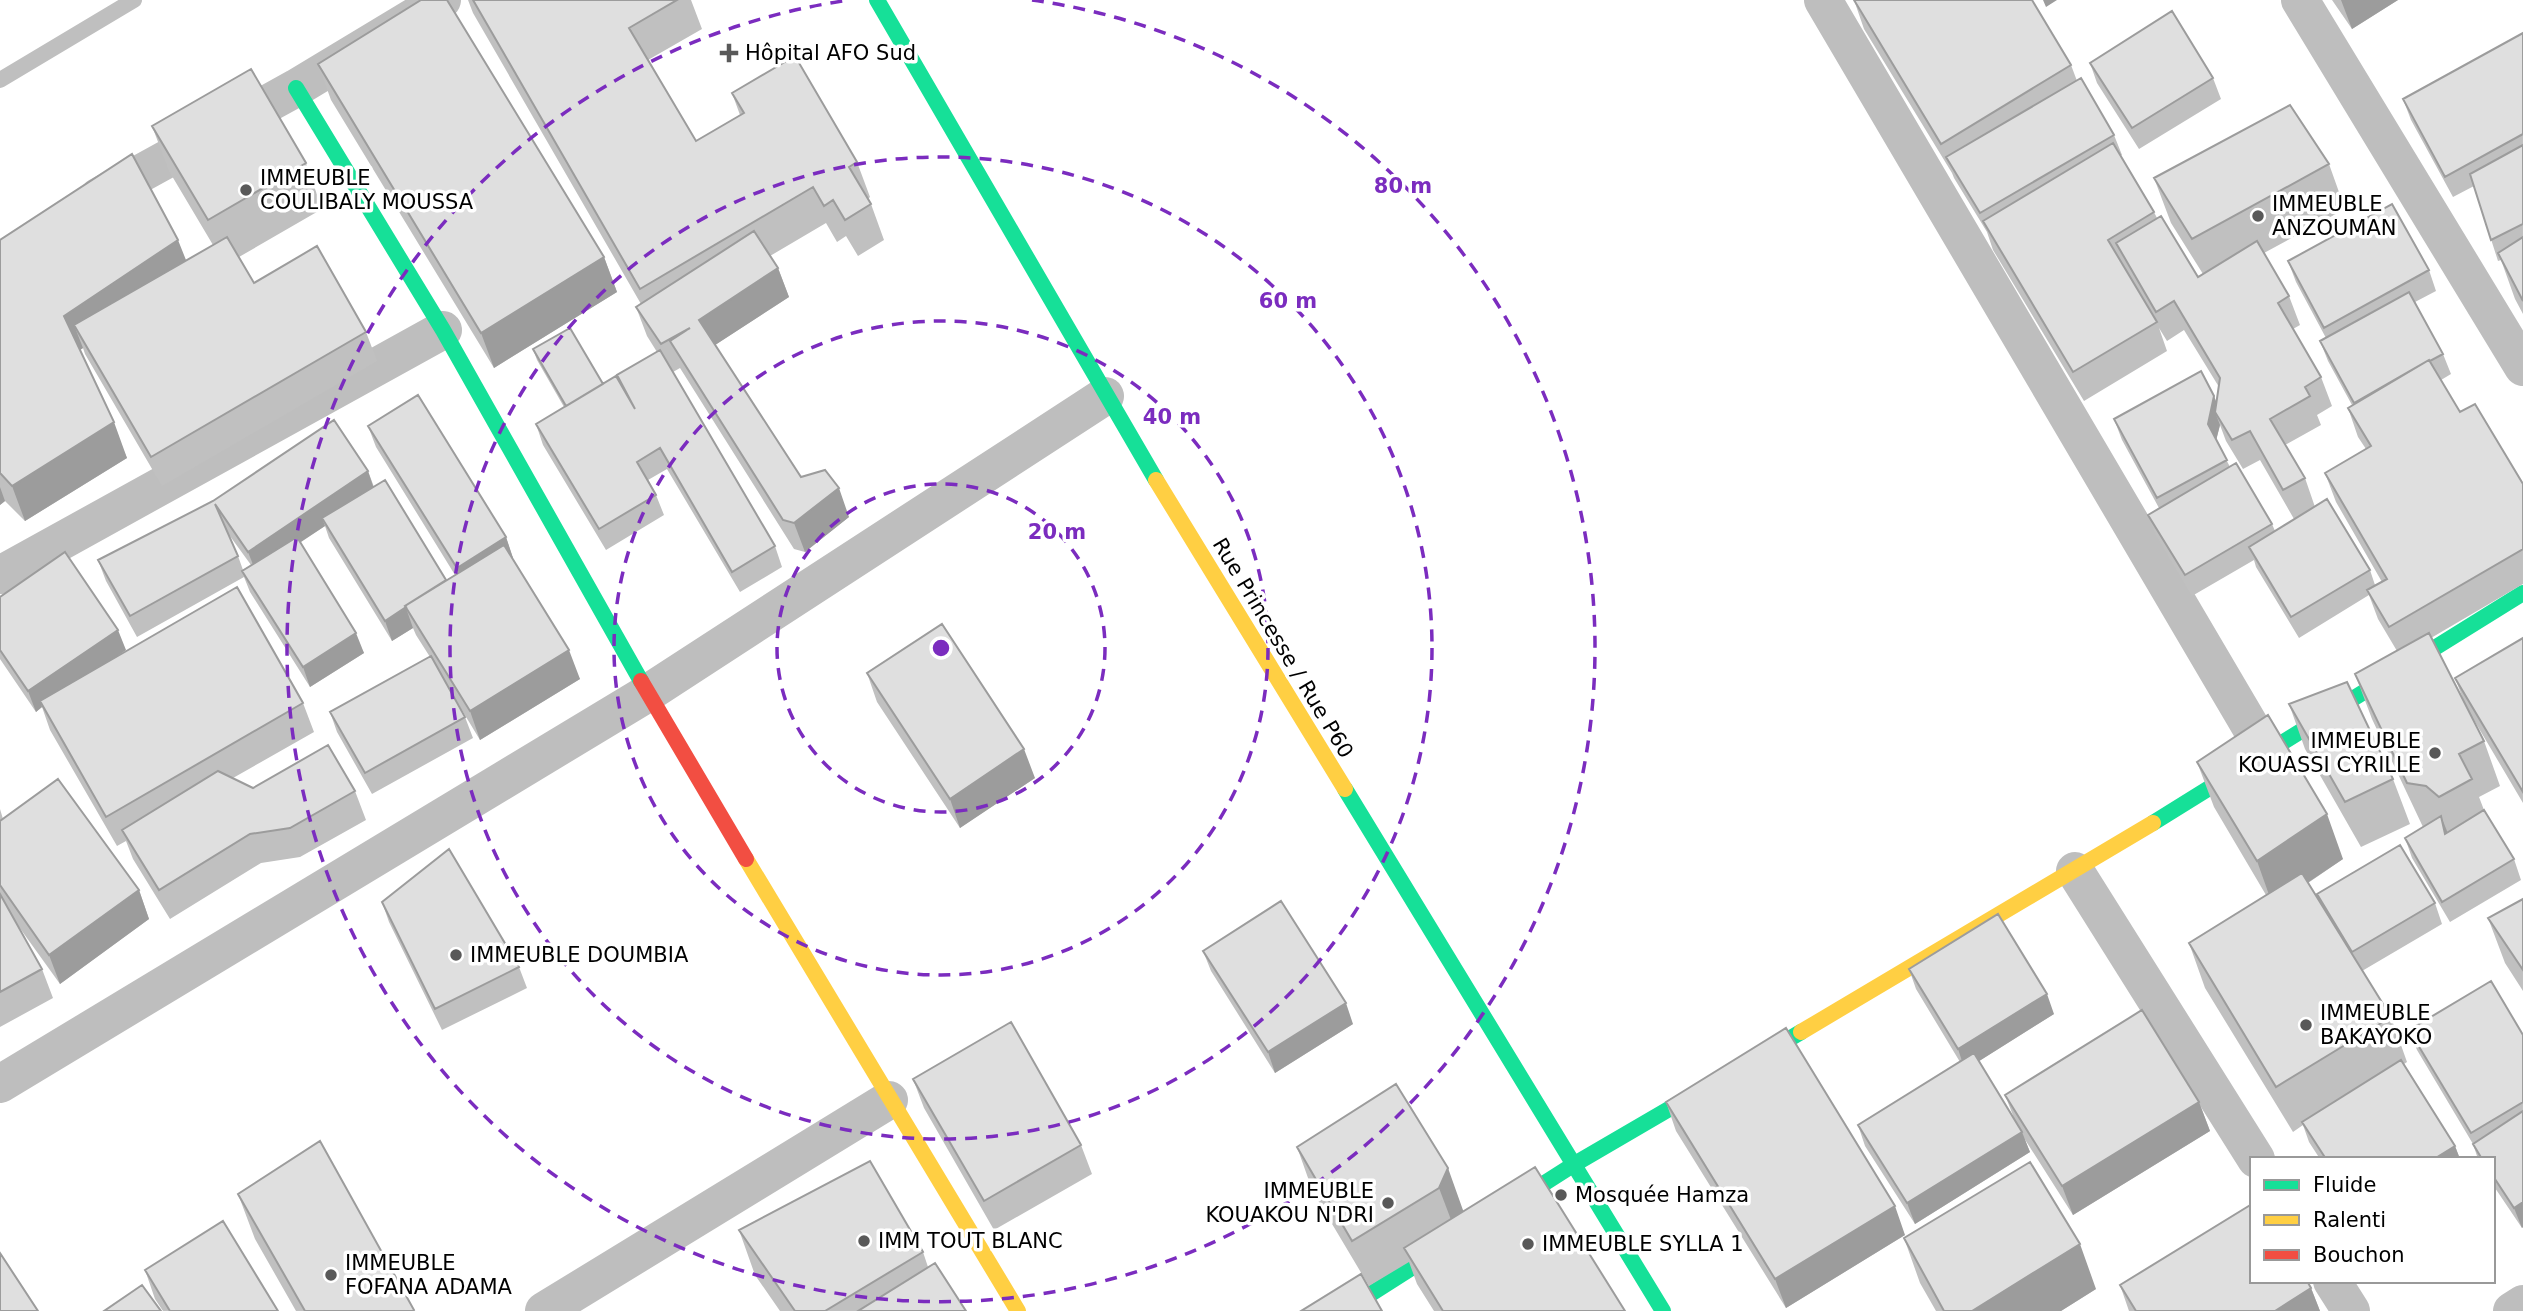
<svg xmlns="http://www.w3.org/2000/svg" width="2523" height="1311" font-family="'DejaVu Sans',sans-serif">
<style>
.lines{fill:none;stroke-linecap:round;stroke-linejoin:round}
.stream{stroke:#bfbfbf;stroke-width:16}
.street{stroke:#bebebe;stroke-width:38}
.fast{stroke:#16e098;stroke-width:16}
.slow{stroke:#ffcf43;stroke-width:16}
.jam{stroke:#f24e42;stroke-width:16}
.wall{fill:#c0c0c0;fill-rule:evenodd}
.shaded-wall{fill:#9c9c9c}
.building{fill:#dfdfdf;stroke:#9c9c9c;stroke-width:2}
.ring{fill:none;stroke:#7b2cbf;stroke-width:3.5;stroke-dasharray:12 9}
.poi-dot{fill:#595959;stroke:#fff;stroke-width:2.5}
.labels{text-anchor:middle;stroke-width:7;stroke-linejoin:round;paint-order:stroke}
.poi-label{font-size:21px;fill:#000;stroke:#fff;text-anchor:start}
.street-label{font-size:21px;fill:#000;stroke:#fff}
.centre{fill:#7b2cbf;stroke:#fff;stroke-width:3.5}
.ring-label{font-size:21px;text-anchor:middle;font-weight:bold;fill:#7b2cbf;stroke:#fff;stroke-width:7;stroke-linejoin:round;paint-order:stroke}
</style>
<rect width="100%" height="100%" fill="#fff"/>
<g class="lines">
<path class="stream" d="M0,80L134,0"/>
<path class="street" d="M1823,0L2266,753
M2300,0L2523,367
M98,197L296,88L442,0
M0,575L443,330
M2075,871L2256,1159
M0,1084L648,693L1105,396
M2332,1281L2351,1311
M544,1311L889,1100
M2512,1311L2523,1304"/>
<path class="fast" d="M877,0L1156,480
M296,88L443,330L641,681
M1345,789L1663,1311
M2153,823L2523,593
M1344,1311L1573,1165L1801,1032"/>
<path class="slow" d="M1156,480L1345,789
M746,859L1018,1311
M1801,1032L2153,823"/>
<path class="jam" d="M641,681L746,859"/>
</g>
<path class="wall" d="M468,0H691L702,29L648,60L696,141L740,115L732,93L857,162L870,197L868,199L871,204L884,240L858,256L846,236L837,242L826,223L770,256L778,268L789,297L715,345L801,477L849,517L805,552L794,549L680,368L673,372L775,546L782,567L740,592L667,469L648,480L656,495L664,515L606,550L543,445L536,424L564,407L537,360L533,349L603,384H620L617,375L657,352L647,336L636,307L641,304L473,13Z
M1854,0L2071,65L2077,81L2114,135L2122,155L2120,156L2154,212L2157,218L2198,277L2203,274L2171,223L2154,178L2329,164L2345,209L2264,253L2289,296L2300,325L2293,329L2321,377L2332,406L2317,415L2321,425L2285,445L2305,478L2315,507L2370,570L2375,585L2382,582L2336,502L2325,473L2366,449L2358,437L2348,408L2352,405L2328,361L2320,341L2326,338L2296,282L2288,261L2429,270L2436,291L2415,302L2443,354L2451,374L2441,380L2460,412L2523,484V584L2431,638L2465,704L2455,678L2523,638V803L2468,710L2484,741L2500,786L2479,797L2484,810L2514,859L2521,880L2450,922L2412,858L2405,838L2423,827L2372,719L2355,674L2397,651L2378,619L2369,595L2299,638L2256,567L2254,560L2192,596L2156,535L2148,515L2159,508L2122,440L2114,419L2216,402L2219,387L2184,330L2167,341L2159,328L2167,351L2084,401L1993,250L1987,232L1954,178L1952,173L1864,29ZM2220,425L2226,441L2243,469L2260,460L2294,519L2275,531L2272,524L2230,467L2216,440Z
M2332,0H2398L2352,29Z
M2523,33V314L2515,299L2501,260L2498,261L2474,186L2453,197L2411,120L2403,99Z
M2090,63L2213,78L2221,99L2139,149L2097,83Z
M318,64L604,257L617,292L494,368L331,100Z
M152,126L306,163L322,209L239,257L254,283L366,332L377,361L162,486L85,354L83,348L80,350L127,458L25,521L5,501L0,505V240L186,260L213,245L169,171Z
M368,426L506,537L513,558L512,559L580,679L480,740L454,697L465,717L473,738L372,794L337,732L330,712L430,657L416,635L413,628L392,641L329,538L325,526L300,542L364,653L310,687L250,592L244,577L137,637L106,581L98,560L213,501L368,471L374,487L446,580L455,575L376,447ZM227,532L251,565L243,570L238,556Z
M0,597L126,650L112,660L303,703L314,732L233,778L253,788L355,791L366,820L300,857L261,863L170,919L133,859L126,841L117,846L50,730L42,707L36,712L0,659Z
M867,673L1035,778L960,828L877,702Z
M2289,704L2393,779L2410,824L2361,847L2305,749Z
M2197,762L2343,859L2308,883L2320,903L2317,894L2435,903L2442,924L2362,971L2391,1017L2407,1062L2404,1064L2455,1146L2460,1159H2320L2309,1142L2303,1125L2293,1132L2205,988L2189,943L2266,895L2214,807Z
M0,809L3,819L139,890L149,919L60,984L14,920L42,969L53,998L0,1027Z
M2523,899V991L2505,963L2488,918Z
M382,902L519,967L527,988L442,1030L389,922Z
M1203,951L1353,1024L1275,1073L1211,971Z
M1909,969L2054,1014L1979,1061L2014,1118L2005,1095L2199,1102L2210,1131L2073,1215L2024,1138L2030,1152L1915,1224L1865,1146L1858,1125L1960,1062L1916,989Z
M2409,1030L2523,1035V1227L2522,1228L2493,1185V1159H2478L2473,1144L2417,1050Z
M913,1079L1081,1145L1092,1174L994,1230L924,1108Z
M1396,1084L1463,1211L1625,1311H1434L1417,1284L1409,1262L1369,1286L1313,1192L1297,1147Z
M1666,1102L1905,1235L1786,1308L1676,1131Z
M238,1194L415,1311H296L255,1239Z
M739,1230L923,1252L928,1267L966,1311H780L755,1275Z
M1904,1238L2096,1289L2061,1311H1936L1920,1283Z
M145,1270L278,1311H163L155,1299Z
M2120,1285L2311,1288L2320,1311H2129Z"/>
<path class="shaded-wall" d="M2043,0H2057L2046,7Z
M2341,0H2398L2352,29Z
M178,240L192,275L74,325L83,348L77,352L64,316Z
M604,257L617,292L494,368L481,333Z
M778,268L789,297L709,349L699,320Z
M2214,396L2222,416L2215,412L2220,425L2215,445L2208,424Z
M114,422L127,458L25,521L12,486Z
M368,471L375,492L322,518L325,526L256,572L248,552Z
M0,487L5,501L0,505Z
M839,488L849,517L805,552L794,523Z
M506,537L513,558L464,589L457,568Z
M406,608L413,628L392,641L385,621Z
M118,630L126,650L43,707L40,701L42,707L36,712L28,691Z
M356,633L364,653L310,687L303,667Z
M569,650L580,679L480,740L470,711Z
M1024,749L1035,778L960,828L950,799Z
M2327,814L2343,859L2273,906L2257,861Z
M2441,816L2449,836L2445,834Z
M139,890L149,919L60,984L49,955Z
M2047,994L2054,1014L1965,1070L1958,1049Z
M1346,1003L1353,1024L1275,1073L1268,1052Z
M2199,1102L2210,1131L2073,1215L2062,1186Z
M2022,1132L2030,1152L1915,1224L1907,1203Z
M2455,1146L2460,1159H2434Z
M1448,1168L1464,1213L1456,1233L1439,1188Z
M2523,1202V1227L2522,1228L2514,1208Z
M1895,1206L1905,1235L1786,1308L1775,1279Z
M2080,1244L2096,1289L2061,1311H1972Z
M2311,1288L2320,1311H2275Z"/>
<path class="building" d="M421,0H447L604,257L481,333L318,64Z
M473,0H677L629,28L696,141L744,113L732,93L795,56L857,162L849,167L871,204L845,220L833,200L824,206L813,187L640,289Z
M1854,0H2032L2071,65L1941,144Z
M2172,11L2213,78L2132,128L2090,63Z
M2523,33V134L2445,177L2403,99Z
M251,69L306,163L208,220L152,126Z
M2081,78L2114,135L1980,213L1946,157Z
M2290,105L2329,164L2192,239L2154,178Z
M2113,143L2154,212L2108,240L2157,322L2073,372L1983,221Z
M2523,145V224L2491,240L2470,174Z
M132,154L178,240L64,316L114,422L12,486L0,473V240Z
M2392,204L2429,270L2324,328L2288,261Z
M2161,216L2198,277L2257,241L2289,296L2278,303L2321,377L2305,387L2310,396L2270,419L2305,478L2283,490L2250,431L2232,440L2215,412L2220,378L2174,301L2156,312L2116,243Z
M754,231L778,268L699,320L801,477L825,470L839,488L794,523L783,520L670,341L690,328L661,344L636,307Z
M227,237L254,283L317,246L366,332L151,457L74,325Z
M2523,237V301L2498,253Z
M2409,292L2443,354L2430,361L2429,360L2354,403L2320,341Z
M570,328L603,384L566,406L533,349Z
M660,350L775,546L732,572L660,448L637,462L656,495L599,529L536,424L616,376L635,409L617,375Z
M2429,360L2460,412L2475,404L2523,484V549L2389,627L2367,590L2387,579L2325,473L2371,446L2348,408Z
M2201,371L2214,396L2208,424L2227,460L2157,498L2114,419Z
M418,395L506,537L457,568L368,426Z
M334,420L368,471L248,552L215,504L238,556L130,616L98,560L213,501Z
M2236,463L2272,524L2185,575L2148,515Z
M385,480L446,580L405,606L406,607L385,621L322,518Z
M2327,499L2370,570L2291,617L2249,547Z
M297,537L356,633L303,667L242,571Z
M504,545L569,650L470,711L405,606Z
M65,552L118,630L28,691L0,650V597Z
M237,587L303,703L106,817L40,701Z
M942,624L1024,749L950,799L867,673Z
M2429,633L2484,741L2459,754L2472,779L2439,797L2426,786L2407,783L2355,674Z
M2523,638V792L2455,678Z
M431,656L465,717L365,773L330,712Z
M2347,682L2393,779L2345,802L2289,704Z
M2268,715L2327,814L2257,861L2197,762Z
M328,745L355,791L290,828L250,834L159,890L122,830L218,771L253,788Z
M58,779L139,890L49,955L0,885V821Z
M2484,810L2514,859L2442,902L2405,838L2441,816L2445,834Z
M2400,845L2435,903L2352,952L2317,894Z
M449,849L519,967L435,1009L382,902Z
M2302,873L2391,1017L2276,1087L2189,943Z
M0,894L42,969L0,992Z
M2523,899V970L2488,918Z
M1281,901L1346,1003L1268,1052L1203,951Z
M1998,914L2047,994L1958,1049L1909,969Z
M2491,981L2523,1035V1102L2471,1133L2409,1030Z
M2142,1010L2199,1102L2062,1186L2005,1095Z
M1011,1022L1081,1145L984,1201L913,1079Z
M1786,1028L1895,1206L1775,1279L1666,1102Z
M1974,1053L2022,1132L1907,1203L1858,1125Z
M2401,1060L2455,1146L2434,1159H2326L2302,1122Z
M1396,1084L1448,1168L1439,1188L1352,1241L1297,1147Z
M2523,1111V1202L2514,1208L2493,1176V1159H2482L2473,1144Z
M320,1141L414,1310L413,1311H305L238,1194Z
M870,1161L923,1252L825,1311H795L739,1230Z
M2030,1162L2080,1244L1972,1311H1944L1904,1238Z
M1535,1167L1625,1311H1443L1404,1248Z
M2252,1204V1281H2307L2311,1288L2275,1311H2136L2120,1285Z
M223,1221L278,1311H170L145,1270Z
M0,1253L38,1311H0Z
M935,1263L966,1311H858Z
M1361,1274L1382,1311H1301Z
M142,1285L161,1311H104Z"/>
<g class="ring">
<circle cx="941" cy="648" r="164"/>
<circle cx="941" cy="648" r="327"/>
<circle cx="941" cy="648" r="491"/>
<path d="M1032 0A654 654 0 1 1 850 0"/>
</g>
<g class="poi-dot">
<path d="M725.5 42.5h7v7h7v7h-7v7h-7v-7h-7v-7h7z"/>
<circle cx="246" cy="190" r="7"/>
<circle cx="2258" cy="216" r="7"/>
<circle cx="2435" cy="753" r="7"/>
<circle cx="456" cy="955" r="7"/>
<circle cx="2306" cy="1025" r="7"/>
<circle cx="1561" cy="1195" r="7"/>
<circle cx="1388" cy="1203" r="7"/>
<circle cx="864" cy="1241" r="7"/>
<circle cx="1528" cy="1244" r="7"/>
<circle cx="331" cy="1275" r="7"/>
</g>
<g class="labels">
<g class="poi-label">
<text x="745" y="60">Hôpital AFO Sud</text>
<text x="260" y="185">IMMEUBLE<tspan x="260" dy="24">COULIBALY MOUSSA</tspan></text>
<text x="2272" y="211">IMMEUBLE<tspan x="2272" dy="24">ANZOUMAN</tspan></text>
<text x="2421" y="748" text-anchor="end">IMMEUBLE<tspan x="2421" dy="24">KOUASSI CYRILLE</tspan></text>
<text x="470" y="962">IMMEUBLE DOUMBIA</text>
<text x="2320" y="1020">IMMEUBLE<tspan x="2320" dy="24">BAKAYOKO</tspan></text>
<text x="1374" y="1198" text-anchor="end">IMMEUBLE<tspan x="1374" dy="24">KOUAKOU N'DRI</tspan></text>
<text x="1575" y="1202">Mosquée Hamza</text>
<text x="878" y="1248">IMM TOUT BLANC</text>
<text x="1542" y="1251">IMMEUBLE SYLLA 1</text>
<text x="345" y="1270">IMMEUBLE<tspan x="345" dy="24">FOFANA ADAMA</tspan></text>
</g>
<g class="street-label">
<text transform="translate(1283 648) rotate(59)" y="7">Rue Princesse / Rue P60</text>
</g>
</g>
<circle cx="941" cy="648" r="10" class="centre"/>
<g class="ring-label">
<text x="1403" y="193">80 m</text>
<text x="1288" y="308">60 m</text>
<text x="1172" y="424">40 m</text>
<text x="1057" y="539">20 m</text>
</g>
<rect x="2250" y="1157" width="245" height="126" fill="#ffffff" stroke="#999999" stroke-width="2"/>
<rect x="2264" y="1180" width="35" height="10" fill="#16e098" stroke="#999999" stroke-width="2"/>
<text x="2313" y="1192" font-size="21" fill="#000000">Fluide</text>
<rect x="2264" y="1215" width="35" height="10" fill="#ffcf43" stroke="#999999" stroke-width="2"/>
<text x="2313" y="1227" font-size="21" fill="#000000">Ralenti</text>
<rect x="2264" y="1250" width="35" height="10" fill="#f24e42" stroke="#999999" stroke-width="2"/>
<text x="2313" y="1262" font-size="21" fill="#000000">Bouchon</text>
</svg>
